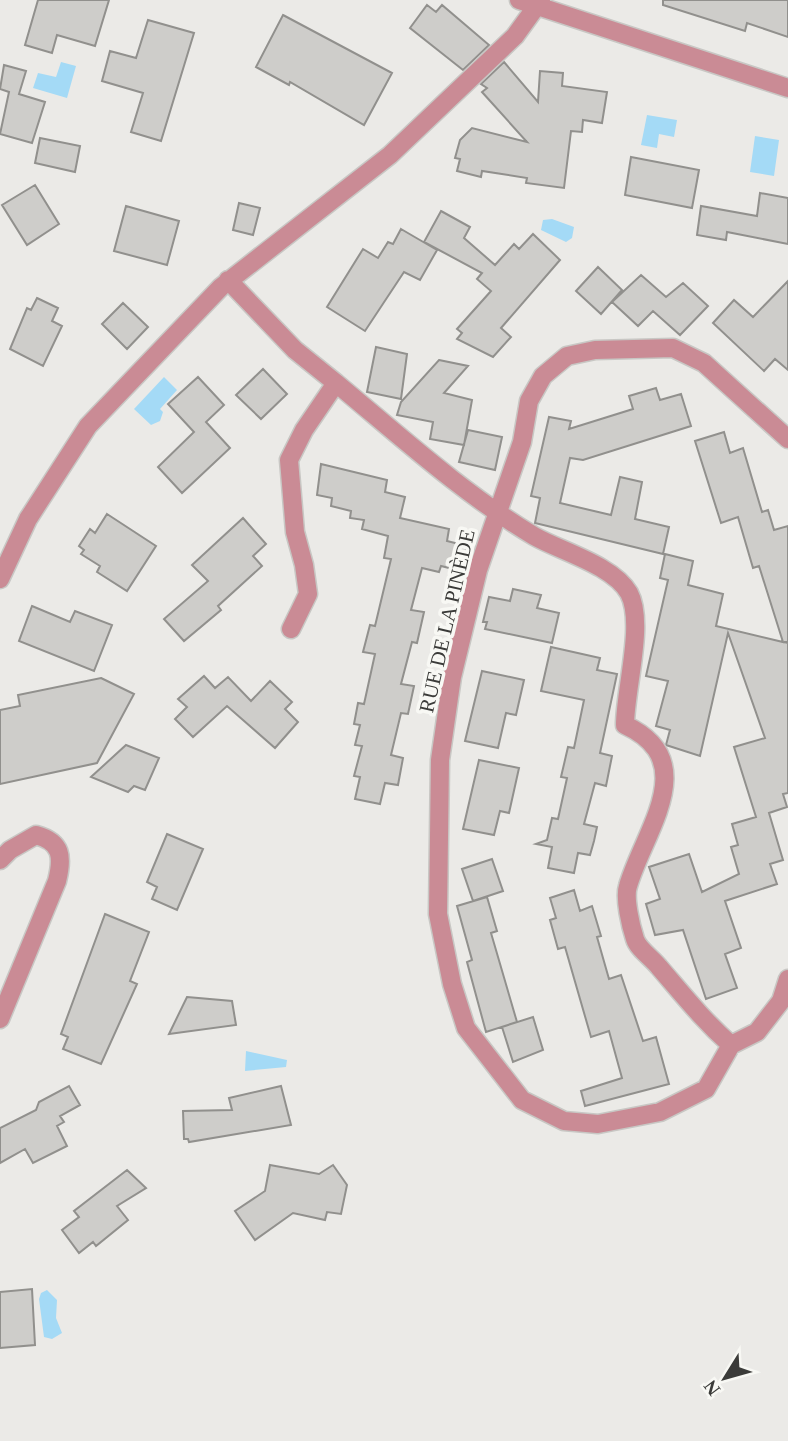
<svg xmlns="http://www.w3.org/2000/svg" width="788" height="1441" font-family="'Times New Roman',serif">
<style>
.water{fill:#a4daf6}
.building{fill:#cecdca;stroke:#91908d;stroke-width:2}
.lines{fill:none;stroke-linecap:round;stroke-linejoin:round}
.minor-casing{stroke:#c8c7c4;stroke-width:21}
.minor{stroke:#ca8b95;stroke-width:18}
.labels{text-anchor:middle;stroke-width:7;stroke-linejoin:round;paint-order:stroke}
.street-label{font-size:21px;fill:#3b3b39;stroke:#f8f8f4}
</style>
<rect width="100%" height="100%" fill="#ebeae7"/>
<path class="water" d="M61,62L76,66L67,98L33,88L38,73L56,77Z
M647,115L677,120L674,137L659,134L657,148L641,145Z
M755,136L779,140L774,176L750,172Z
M552,219L574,227L572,238L566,242L541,230L543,220Z
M164,377L177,390L160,409L163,412L160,421L151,425L134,409Z
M246,1051L287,1060L286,1067L245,1071Z
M47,1290L57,1300L56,1318L62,1333L52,1339L44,1337L39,1299L41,1293Z"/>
<path class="building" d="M38,0H109L95,46L57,35L52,53L25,45Z
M663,0H788V37L747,23L745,31L663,5Z
M427,5L436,12L442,5L489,45L463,70L410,28Z
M283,15L392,73L364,125L290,82L289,85L256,67Z
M148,20L194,33L161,141L131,132L143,93L102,81L110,51L136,58Z
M504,62L538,102L540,71L563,73L562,86L607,92L602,123L583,120L582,132L571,131L564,188L526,183L527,178L482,171L481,177L457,171L460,159L455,158L460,140L472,128L527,142L482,92L487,88L481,84Z
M4,65L26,71L19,94L45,102L32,143L0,134L9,92L0,89Z
M40,138L80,146L75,172L35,163Z
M631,157L699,170L692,208L625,195Z
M35,185L59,224L27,245L2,205Z
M760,193L788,198V244L727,232L726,240L697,235L701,206L757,216Z
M239,203L260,208L253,235L233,230Z
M126,206L179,221L167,265L114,251Z
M441,211L470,227L464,238L495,265L514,244L519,249L533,234L560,260L501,328L511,337L493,357L457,339L462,333L457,329L491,291L477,279L482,273L424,242Z
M401,229L437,250L420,280L404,272L365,331L327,307L363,249L378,258L388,242L393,244Z
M598,267L622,290L601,314L576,291Z
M641,275L666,297L683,283L708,306L680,335L653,311L638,326L612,302Z
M788,281V370L775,359L764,371L713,323L734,300L753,317Z
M37,298L58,308L52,321L62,326L43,366L10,349L27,308L31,310Z
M123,303L148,327L127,349L102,324Z
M376,347L407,354L401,399L367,392Z
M439,360L468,366L444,393L472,400L464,445L430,439L433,422L397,415L401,402Z
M263,369L287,394L261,419L236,395Z
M198,377L224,405L206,422L230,448L182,493L158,467L194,432L168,404Z
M656,388L660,400L681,394L691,426L583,460L570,458L560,503L611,515L620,477L642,482L635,519L669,527L663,554L535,523L540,498L531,496L549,417L571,421L569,429L633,409L629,396Z
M468,430L502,437L495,470L459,462Z
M724,432L730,453L743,448L762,512L768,510L774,530L788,526V642H784L788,643V793L783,794L787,807L769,813L783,860L770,864L777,884L725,901L741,948L725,954L737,988L706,999L683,930L655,935L646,904L660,899L649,867L689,854L702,892L739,874L731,847L738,845L732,824L756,817L734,747L765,738L728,633L700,756L666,745L670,730L656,726L668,681L646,676L668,580L660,578L665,554L693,561L688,585L723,594L716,626L783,642L759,566L753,568L738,517L721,523L695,441Z
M321,464L387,480L385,492L405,497L400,518L449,529L447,541L467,546L461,571L441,566L439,572L422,568L411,610L424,612L417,643L412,642L401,684L414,686L408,714L401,713L391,755L403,758L398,785L385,783L380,804L355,799L360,777L354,776L362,746L355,745L360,725L354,724L358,703L364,704L375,654L363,652L370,625L375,626L391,559L384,558L388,536L362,529L364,520L350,518L351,511L331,506L332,498L317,495Z
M107,514L156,546L127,591L97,572L100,566L81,554L84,550L79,546L90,529L95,533Z
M243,518L266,544L253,556L262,566L218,606L221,610L184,641L164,619L208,581L192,565Z
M513,589L541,595L537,608L559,613L552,643L485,629L487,622H483L489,597L510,601Z
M32,606L70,622L75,611L112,625L94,671L19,641Z
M551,647L600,658L597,670L617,674L600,753L612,756L606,786L595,783L584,824L597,827L594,841L590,855L578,853L574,873L548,868L552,847L536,844L547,840L552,818L558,819L567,778L561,777L568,747L574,748L584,700L541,691Z
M482,671L524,680L516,715L506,713L498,748L465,741Z
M204,676L215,688L228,677L251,701L270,681L292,702L285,709L298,722L275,748L227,706L193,737L175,719L187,707L178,699Z
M101,678L134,694L97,763L0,784V710L20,706L18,695Z
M126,745L159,758L145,790L134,786L128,792L91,777Z
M479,760L519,768L509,813L500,811L494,835L463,829Z
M167,834L203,849L177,910L152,899L157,887L147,882Z
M492,859L503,891L473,901L462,869Z
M574,890L580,911L592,906L601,936L597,937L609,979L621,975L643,1041L656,1037L669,1084L585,1106L581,1091L622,1078L609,1031L591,1037L565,947L558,949L550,920L556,918L550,898Z
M487,897L497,931L491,933L517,1022L486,1032L467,962L472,960L457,906Z
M105,914L149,932L130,981L137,984L101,1064L63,1049L68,1037L61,1034Z
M187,997L232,1001L236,1025L169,1034Z
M533,1017L543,1050L513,1062L502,1027Z
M69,1086L80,1105L60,1116L64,1122L57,1126L67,1146L33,1163L25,1149L0,1163V1128L36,1110L39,1102Z
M281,1086L291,1125L189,1142L188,1139H184L183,1111L232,1110L229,1098Z
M270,1165L319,1174L333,1165L347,1185L341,1214L327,1212L325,1220L293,1213L255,1240L235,1211L265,1191Z
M127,1170L146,1188L117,1206L128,1220L96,1246L93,1242L79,1253L62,1230L79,1217L74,1211Z
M32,1289L35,1345L0,1348V1292Z"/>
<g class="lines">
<g class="minor-casing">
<path id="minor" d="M519,0L788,88
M228,280L295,350L336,383L304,430L289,460L295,532L304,565L308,594L291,629
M336,383C400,436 462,493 534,536C560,551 613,565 629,593C645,623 625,689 625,725C703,761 644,831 628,886C624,898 631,927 635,939C638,949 652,958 659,967C684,996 702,1019 731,1045
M788,439L704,363L673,348L595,350L567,356L543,376L529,401L522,442L478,570L452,677L440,760L438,914L452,984L466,1028L522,1100L564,1121L598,1124L660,1112L706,1089L731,1045L757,1032L781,1001L788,979
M0,579L28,519L88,426L221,287L390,155L515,36L541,0
M0,860L10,850L36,835C62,842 63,857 57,881L0,1019"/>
</g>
<use href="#minor" class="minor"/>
</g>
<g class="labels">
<g class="street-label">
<text transform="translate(447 621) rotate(-77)" y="7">RUE DE LA PINÈDE</text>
</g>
</g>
<g transform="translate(725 1378) rotate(233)" stroke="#f8f8f4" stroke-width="5" paint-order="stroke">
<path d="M0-5L12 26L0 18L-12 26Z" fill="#3b3b39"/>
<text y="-10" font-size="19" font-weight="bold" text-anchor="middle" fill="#3b3b39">N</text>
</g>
</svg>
